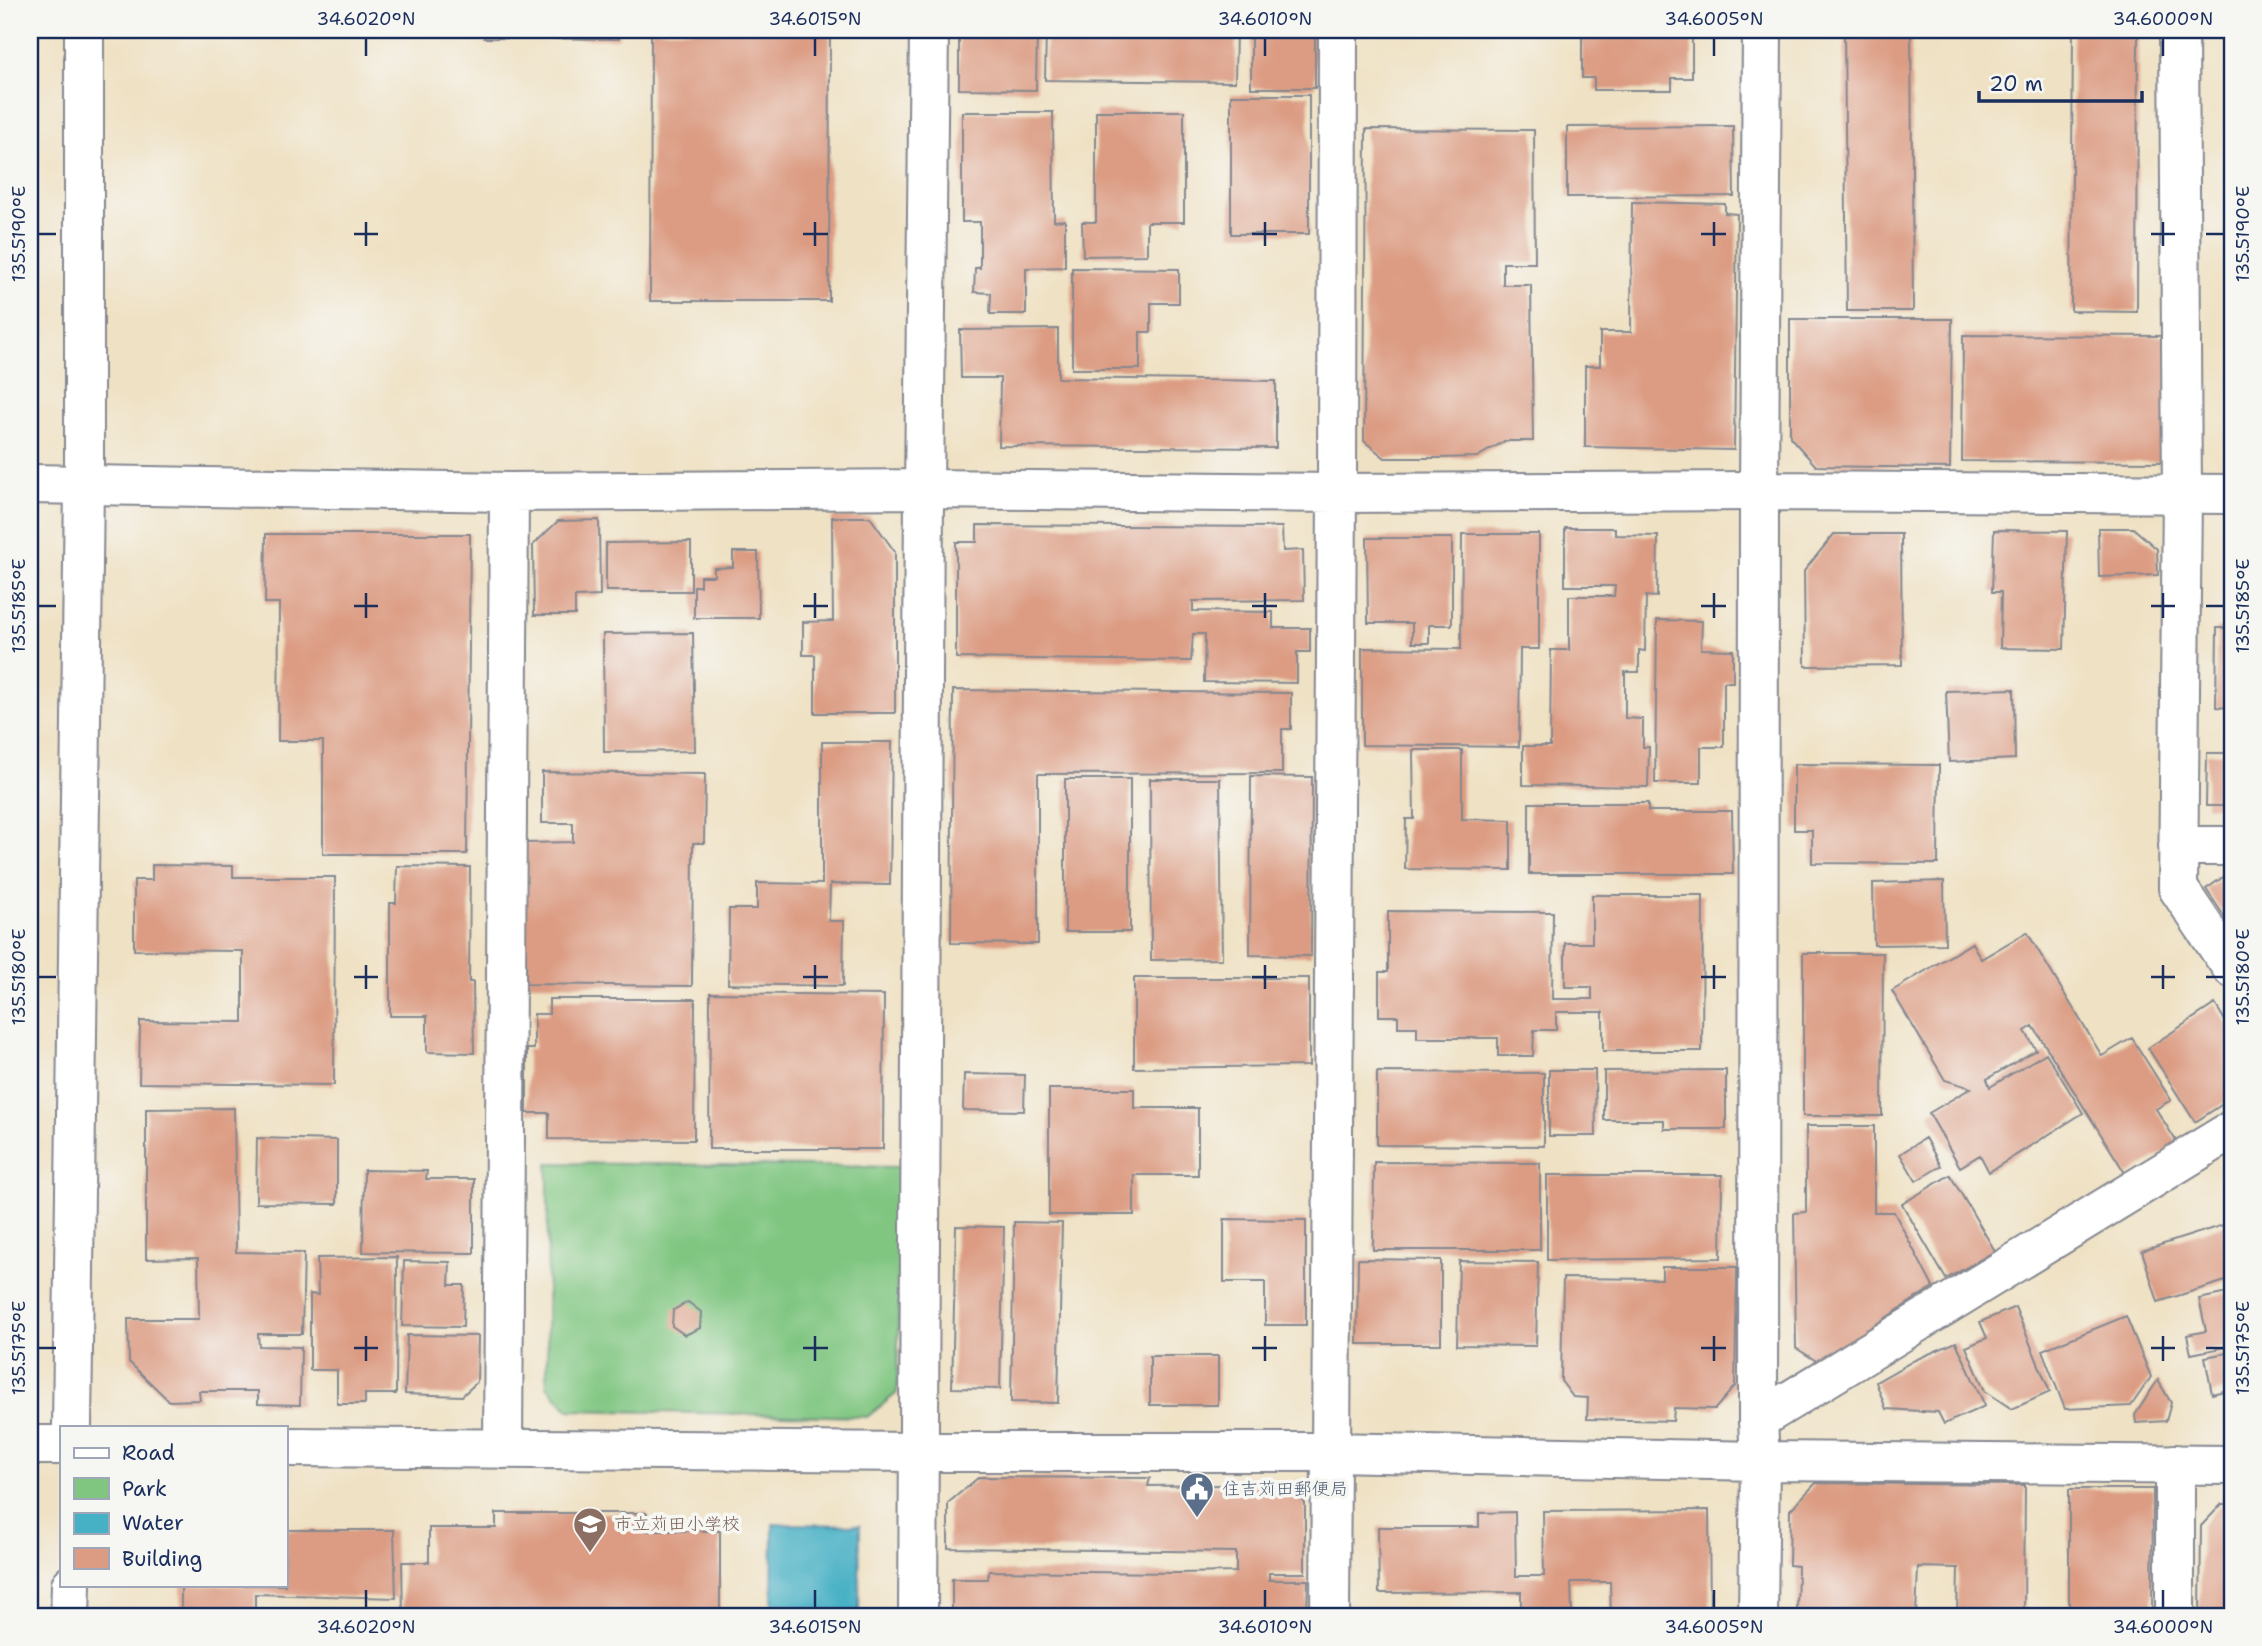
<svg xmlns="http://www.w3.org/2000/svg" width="2262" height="1646" font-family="'Shantell Sans','Klee One',sans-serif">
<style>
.green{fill:#80c681;stroke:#4e7a70;stroke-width:2}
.water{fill:#46b0c5;stroke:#307092;stroke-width:2}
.building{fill:#dc9c83}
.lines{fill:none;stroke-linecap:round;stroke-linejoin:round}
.minor-casing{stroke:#858890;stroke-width:42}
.tertiary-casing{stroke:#858890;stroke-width:42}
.minor{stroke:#fff;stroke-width:38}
.tertiary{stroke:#fff;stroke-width:38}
.ticks{fill:none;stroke:#1b2f5e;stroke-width:2.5}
.labels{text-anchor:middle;stroke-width:7;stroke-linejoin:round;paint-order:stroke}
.service-label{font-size:18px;fill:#4e5e75;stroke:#f6f6f2;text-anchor:start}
.education-label{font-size:18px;fill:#785e54;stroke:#f6f6f2;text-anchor:start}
.neatline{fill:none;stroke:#1b2f5e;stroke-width:2.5}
.ticks-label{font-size:18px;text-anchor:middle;fill:#1b2f5e}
</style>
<rect width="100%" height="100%" fill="#f6f6f2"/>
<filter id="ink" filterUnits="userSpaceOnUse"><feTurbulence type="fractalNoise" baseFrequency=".0143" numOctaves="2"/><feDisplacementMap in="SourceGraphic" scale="14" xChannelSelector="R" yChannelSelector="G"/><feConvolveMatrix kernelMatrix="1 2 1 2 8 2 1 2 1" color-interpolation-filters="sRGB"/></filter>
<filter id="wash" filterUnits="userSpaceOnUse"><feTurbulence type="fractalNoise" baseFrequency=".00686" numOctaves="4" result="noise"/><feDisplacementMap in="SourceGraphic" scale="28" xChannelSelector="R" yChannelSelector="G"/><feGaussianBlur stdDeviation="1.57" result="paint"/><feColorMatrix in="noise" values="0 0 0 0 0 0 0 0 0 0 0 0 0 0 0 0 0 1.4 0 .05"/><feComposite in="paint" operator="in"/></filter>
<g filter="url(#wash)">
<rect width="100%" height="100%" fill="#efe1c3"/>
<path class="green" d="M548,1163L902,1167L897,1393L867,1417L569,1410L547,1386Z"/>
<path class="water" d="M773,1524L860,1525L859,1616H772Z"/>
<g id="blocks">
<path class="building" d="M484,30H619V39L484,38Z
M651,30H830L829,301H650Z
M959,30H1037L1036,90L959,89Z
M1046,30H1236L1235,82L1045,80Z
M1251,30H1315V88H1251Z
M1582,30H1692V78H1672V90H1594V78H1582Z
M1844,30H1911L1913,311H1847Z
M2073,30H2138L2137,312L2071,311Z
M2227,72H2232V162H2227Z
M1231,95H1309V234H1231Z
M1096,111H1184V222H1147V255L1083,256L1082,222H1096Z
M962,112H1053L1054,221L1065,220V267L1026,268V314H990L991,293L974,292L975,268H980V222H962Z
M1733,126L1734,196L1567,197V127Z
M1366,129L1534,130L1535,263H1503V285H1531L1533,441H1505L1477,457L1438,458H1385L1364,441Z
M1632,202L1725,204V213L1737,214L1734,450L1585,447V366H1600V332H1631Z
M1072,268L1179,269V303H1151V332H1140V369H1072Z
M1790,319H1952L1950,468L1816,466L1790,437Z
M1058,329V378L1276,381V448L999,446L1000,378H961L960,330Z
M1963,335L2169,336L2168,462L1962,461Z
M832,517H870L895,552V713H815V655H803V622L833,621Z
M599,520L600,596L575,597V615H534L533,545L558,521Z
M977,525L1282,527L1283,551L1303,550L1304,600L1193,601V611L1273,612V628H1310V652H1297V683L1204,682L1205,634H1193L1191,661L956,658V542H977Z
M1565,528H1615V535L1658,536L1657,597L1646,596L1645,651L1639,650V672H1625V718L1643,719V747H1649L1648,787L1523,785V746H1550L1551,650H1569V596H1614L1615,586H1565Z
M2098,528H2133L2157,549L2158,575L2099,577Z
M1994,530L2067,531L2064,649L2000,648L2001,592H1992Z
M266,534H470L467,854H323V741H278L279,603H265Z
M1462,534H1539V649H1520L1519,747L1362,745V648L1461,649Z
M1834,534H1901L1902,665L1805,666L1804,571Z
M1367,538H1452V625H1429V643H1412V623H1368Z
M691,542V591H606V543Z
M733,552H758L759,618H694V586H700V576H714V568L733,567Z
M1657,620L1702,621L1701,649L1733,650V682H1724V747H1701V783H1655Z
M2217,628H2232V708L2216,707Z
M693,633L695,751L604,752L603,634Z
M2014,689L2015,759L1949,762L1946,691Z
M953,690L1291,693V729H1282V773L1038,774V944L951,943Z
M822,742H892L890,885L830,884L829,921H844L843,986L728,984L729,909H757V883L822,884Z
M1413,750H1462V819L1511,820V870L1405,869L1406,819H1414Z
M2207,753H2232V806H2206Z
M1794,764L1939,765L1938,864L1812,863V830H1794Z
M542,772L705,774L704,843H693L692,986L524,984L525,843L573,842V823H542Z
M1251,776L1312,777L1311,956L1250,955Z
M1065,779H1130V932H1065Z
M1150,779H1220L1222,959L1151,960Z
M1529,803H1648V811H1732L1733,874H1529Z
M152,865L233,866V877H335L334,1085L139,1083L140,1021L243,1022V951L134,950V880H152Z
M397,866L470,867L469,982H473L474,1053L427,1052V1016H390V903H396Z
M2232,871V928L2206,889Z
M1944,881L1945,944L1874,945L1873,883Z
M1592,895H1703L1702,1051H1603V1012H1556V1030H1534L1533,1056H1498V1038H1417V1027H1398V1016H1379V972H1388V911L1553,912L1552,999H1592V987H1565V943H1592Z
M2027,932L2102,1056L2132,1038L2171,1100L2156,1109L2178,1144L2127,1176L2033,1026L2025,1031L2036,1050L1987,1079L1990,1087L2046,1053L2083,1113L1989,1172L1980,1155L1960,1167L1929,1113L1971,1088L1945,1080L1892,991L1972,943L1981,959Z
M1803,953H1883L1882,1116H1803Z
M1134,978H1309V1066L1134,1068Z
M710,993L884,995L883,1149H709Z
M549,999H695L694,1140L549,1139V1113H527V1049H534V1014H549Z
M2215,1004L2232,1032V1098L2195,1122L2148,1048Z
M1549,1070H1595L1596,1136H1549Z
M1726,1070V1129H1664V1120H1604V1071Z
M1377,1072L1544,1073V1146L1377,1145Z
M964,1074L1025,1075L1024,1111L963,1110Z
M1049,1089H1134V1108H1198V1175H1134V1215H1049Z
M234,1108L236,1252L304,1253L302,1334H258L259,1346L301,1347L300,1405L258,1404V1391H199L200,1400L169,1401L129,1362L128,1319H199L198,1258L146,1259V1109Z
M1806,1126H1874V1212H1894L1933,1287L1818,1362L1796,1348L1794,1213L1806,1212Z
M257,1138L337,1140V1204L256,1203Z
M1925,1138L1941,1166L1916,1181L1900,1154Z
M1374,1162L1540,1163V1250H1373Z
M364,1170L427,1171L426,1179H474V1253L363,1252Z
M1547,1175H1722L1721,1258L1547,1260Z
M1950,1175L1995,1251L1946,1279L1902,1204Z
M1224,1219L1306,1220V1325H1265V1282H1224Z
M1014,1222L1062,1223L1058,1403L1011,1402Z
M2232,1222V1279L2158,1302L2142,1251Z
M956,1226L1004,1227L1000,1389L952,1388Z
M397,1257L396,1394H365V1404H337V1370H310V1294L318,1295L317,1258Z
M1358,1259L1441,1260V1344H1357Z
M404,1261L450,1262L449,1285H464L463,1327L402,1326Z
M1459,1261L1538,1262L1536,1346L1457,1345Z
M1662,1267H1737L1735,1386L1715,1409L1674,1408L1673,1421L1587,1419L1588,1398L1573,1397L1561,1381L1563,1278L1662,1279Z
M2232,1292V1346L2191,1354L2187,1335L2206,1331L2199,1299Z
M688,1302L701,1312L700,1328L685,1335L672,1326L673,1310Z
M2015,1307L2050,1392L2012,1409L1985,1391L1966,1347L1987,1338L1980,1322Z
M2126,1316L2151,1377L2131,1406L2065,1409L2042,1350Z
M407,1335L478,1336L477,1382L462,1396L405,1394Z
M1956,1342L1985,1406L1944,1424L1938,1412L1886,1409L1876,1382L1915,1360Z
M2232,1352V1403H2231L2228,1390L2212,1394L2205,1357Z
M1150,1356H1218V1405H1150Z
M2158,1380L2171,1403L2166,1421L2136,1423L2135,1415Z
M979,1477L1150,1478L1148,1486L1289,1484L1305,1503V1573H1269V1580H1308L1307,1616H952V1579H988L989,1571L1177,1573L1236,1572V1552L948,1548V1503Z
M1816,1483L2025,1485L2024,1616H1957L1958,1568L1918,1567L1916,1616H1797L1798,1566L1789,1565L1790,1510Z
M2069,1489H2153L2152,1616H2069Z
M2222,1504H2232V1616H2200L2201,1526Z
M1709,1510L1710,1616H1611L1610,1582H1571L1572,1614H1521V1592L1379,1593L1378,1527H1479V1513L1515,1512L1516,1576H1544L1543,1511Z
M496,1513H647V1531H720V1616H403L402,1562H429V1528H496Z
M285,1530H394L396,1598L255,1594V1616H181V1585H285Z"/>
</g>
</g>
<g filter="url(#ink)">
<use href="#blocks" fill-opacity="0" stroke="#858890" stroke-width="2"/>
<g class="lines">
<g class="minor-casing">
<path id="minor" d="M2179,30L2182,494L2178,888L2232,968
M30,484L509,492L924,489L1337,493L1759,491
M2178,846H2232
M1758,1420L2232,1130
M503,1449L509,492
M918,1616L924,489L929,30
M1330,1616L1337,493L1338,30
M2175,1616V1464"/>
</g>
<g class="tertiary-casing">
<path id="tertiary" d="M1759,491L2232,494
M72,1427L84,485V30
M30,1445H61
M285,1447L920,1452H1331L1760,1461L2232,1465
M70,1616L71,1585
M1758,1616L1760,1461L1758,1420L1759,491L1762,30"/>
</g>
<use href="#minor" class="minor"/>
<use href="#tertiary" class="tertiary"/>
</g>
</g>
<path class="ticks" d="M366,38V56M815,38V56M1265,38V56M1714,38V56M2163,38V56M366,222V246M815,222V246M1265,222V246M1714,222V246M2163,222V246M38,234H56M354,234H378M803,234H828M1252,234H1277M1701,234H1726M2151,234H2175M2206,234H2224M366,593V618M815,593V618M1265,593V618M1714,593V618M2163,593V618M38,606H56M354,606H378M803,606H828M1252,606H1277M1701,606H1726M2151,606H2175M2206,606H2224M366,965V989M815,965V989M1265,965V989M1714,965V989M2163,965V989M38,977H56M354,977H378M803,977H828M1252,977H1277M1701,977H1726M2151,977H2175M2206,977H2224M366,1336V1361M815,1336V1361M1265,1336V1361M1714,1336V1361M2163,1336V1361M38,1348H56M354,1348H378M803,1348H828M1252,1348H1277M1701,1348H1726M2151,1348H2175M2206,1348H2224M366,1590V1608M815,1590V1608M1265,1590V1608M1714,1590V1608M2163,1590V1608"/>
<defs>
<g id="civic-pin" transform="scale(1.75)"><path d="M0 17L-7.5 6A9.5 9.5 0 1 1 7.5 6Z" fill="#5c6f8a" stroke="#f6f6f2"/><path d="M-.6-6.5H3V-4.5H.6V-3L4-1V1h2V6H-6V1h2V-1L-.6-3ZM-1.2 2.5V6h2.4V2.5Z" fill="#fff"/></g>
<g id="school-pin" transform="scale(1.75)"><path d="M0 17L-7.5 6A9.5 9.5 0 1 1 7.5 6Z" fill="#8d6e63" stroke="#f6f6f2"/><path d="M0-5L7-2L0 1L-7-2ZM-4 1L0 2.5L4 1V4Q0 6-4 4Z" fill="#fff"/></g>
</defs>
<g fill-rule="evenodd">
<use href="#civic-pin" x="1197" y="1489"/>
<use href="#school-pin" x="590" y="1524"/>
</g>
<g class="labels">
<g class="service-label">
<text x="1222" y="1495">住吉苅田郵便局</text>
</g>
<g class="education-label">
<text x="614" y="1530">市立苅田小学校</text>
</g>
</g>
<rect width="2262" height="1646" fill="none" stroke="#f6f6f2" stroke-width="77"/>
<rect x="60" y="1426" width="228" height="161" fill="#f6f6f2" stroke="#9ea6b7" stroke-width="2"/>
<rect x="74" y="1448" width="35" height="10" fill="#ffffff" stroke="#9ea6b7" stroke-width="2"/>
<text x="122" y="1460" font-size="21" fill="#1b2f5e">Road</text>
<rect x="74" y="1478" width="35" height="21" fill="#80c681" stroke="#9ea6b7" stroke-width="2"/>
<text x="122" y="1496" font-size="21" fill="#1b2f5e">Park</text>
<rect x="74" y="1513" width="35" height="21" fill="#46b0c5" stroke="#9ea6b7" stroke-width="2"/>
<text x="122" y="1530" font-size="21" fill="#1b2f5e">Water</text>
<rect x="74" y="1548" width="35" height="21" fill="#dc9c83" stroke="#9ea6b7" stroke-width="2"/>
<text x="122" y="1566" font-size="21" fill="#1b2f5e">Building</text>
<path d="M1979 91v10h163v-10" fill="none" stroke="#1b2f5e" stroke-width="3.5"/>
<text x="1989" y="91" font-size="21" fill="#1b2f5e" stroke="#f6f6f2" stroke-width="5" paint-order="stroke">20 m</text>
<rect x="38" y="38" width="2186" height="1570" class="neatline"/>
<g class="ticks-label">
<text x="366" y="25">34.6020°N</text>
<text x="815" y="25">34.6015°N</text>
<text x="1265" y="25">34.6010°N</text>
<text x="1714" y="25">34.6005°N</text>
<text x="2163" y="25">34.6000°N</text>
<text transform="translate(2243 234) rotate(-90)" y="6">135.5190°E</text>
<text transform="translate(19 234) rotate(-90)" y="6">135.5190°E</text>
<text transform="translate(2243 606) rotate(-90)" y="6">135.5185°E</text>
<text transform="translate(19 606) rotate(-90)" y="6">135.5185°E</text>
<text transform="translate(2243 977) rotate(-90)" y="6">135.5180°E</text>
<text transform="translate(19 977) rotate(-90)" y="6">135.5180°E</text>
<text transform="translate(2243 1348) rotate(-90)" y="6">135.5175°E</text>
<text transform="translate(19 1348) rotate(-90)" y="6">135.5175°E</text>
<text x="366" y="1633">34.6020°N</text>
<text x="815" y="1633">34.6015°N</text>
<text x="1265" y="1633">34.6010°N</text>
<text x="1714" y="1633">34.6005°N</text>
<text x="2163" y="1633">34.6000°N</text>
</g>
</svg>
